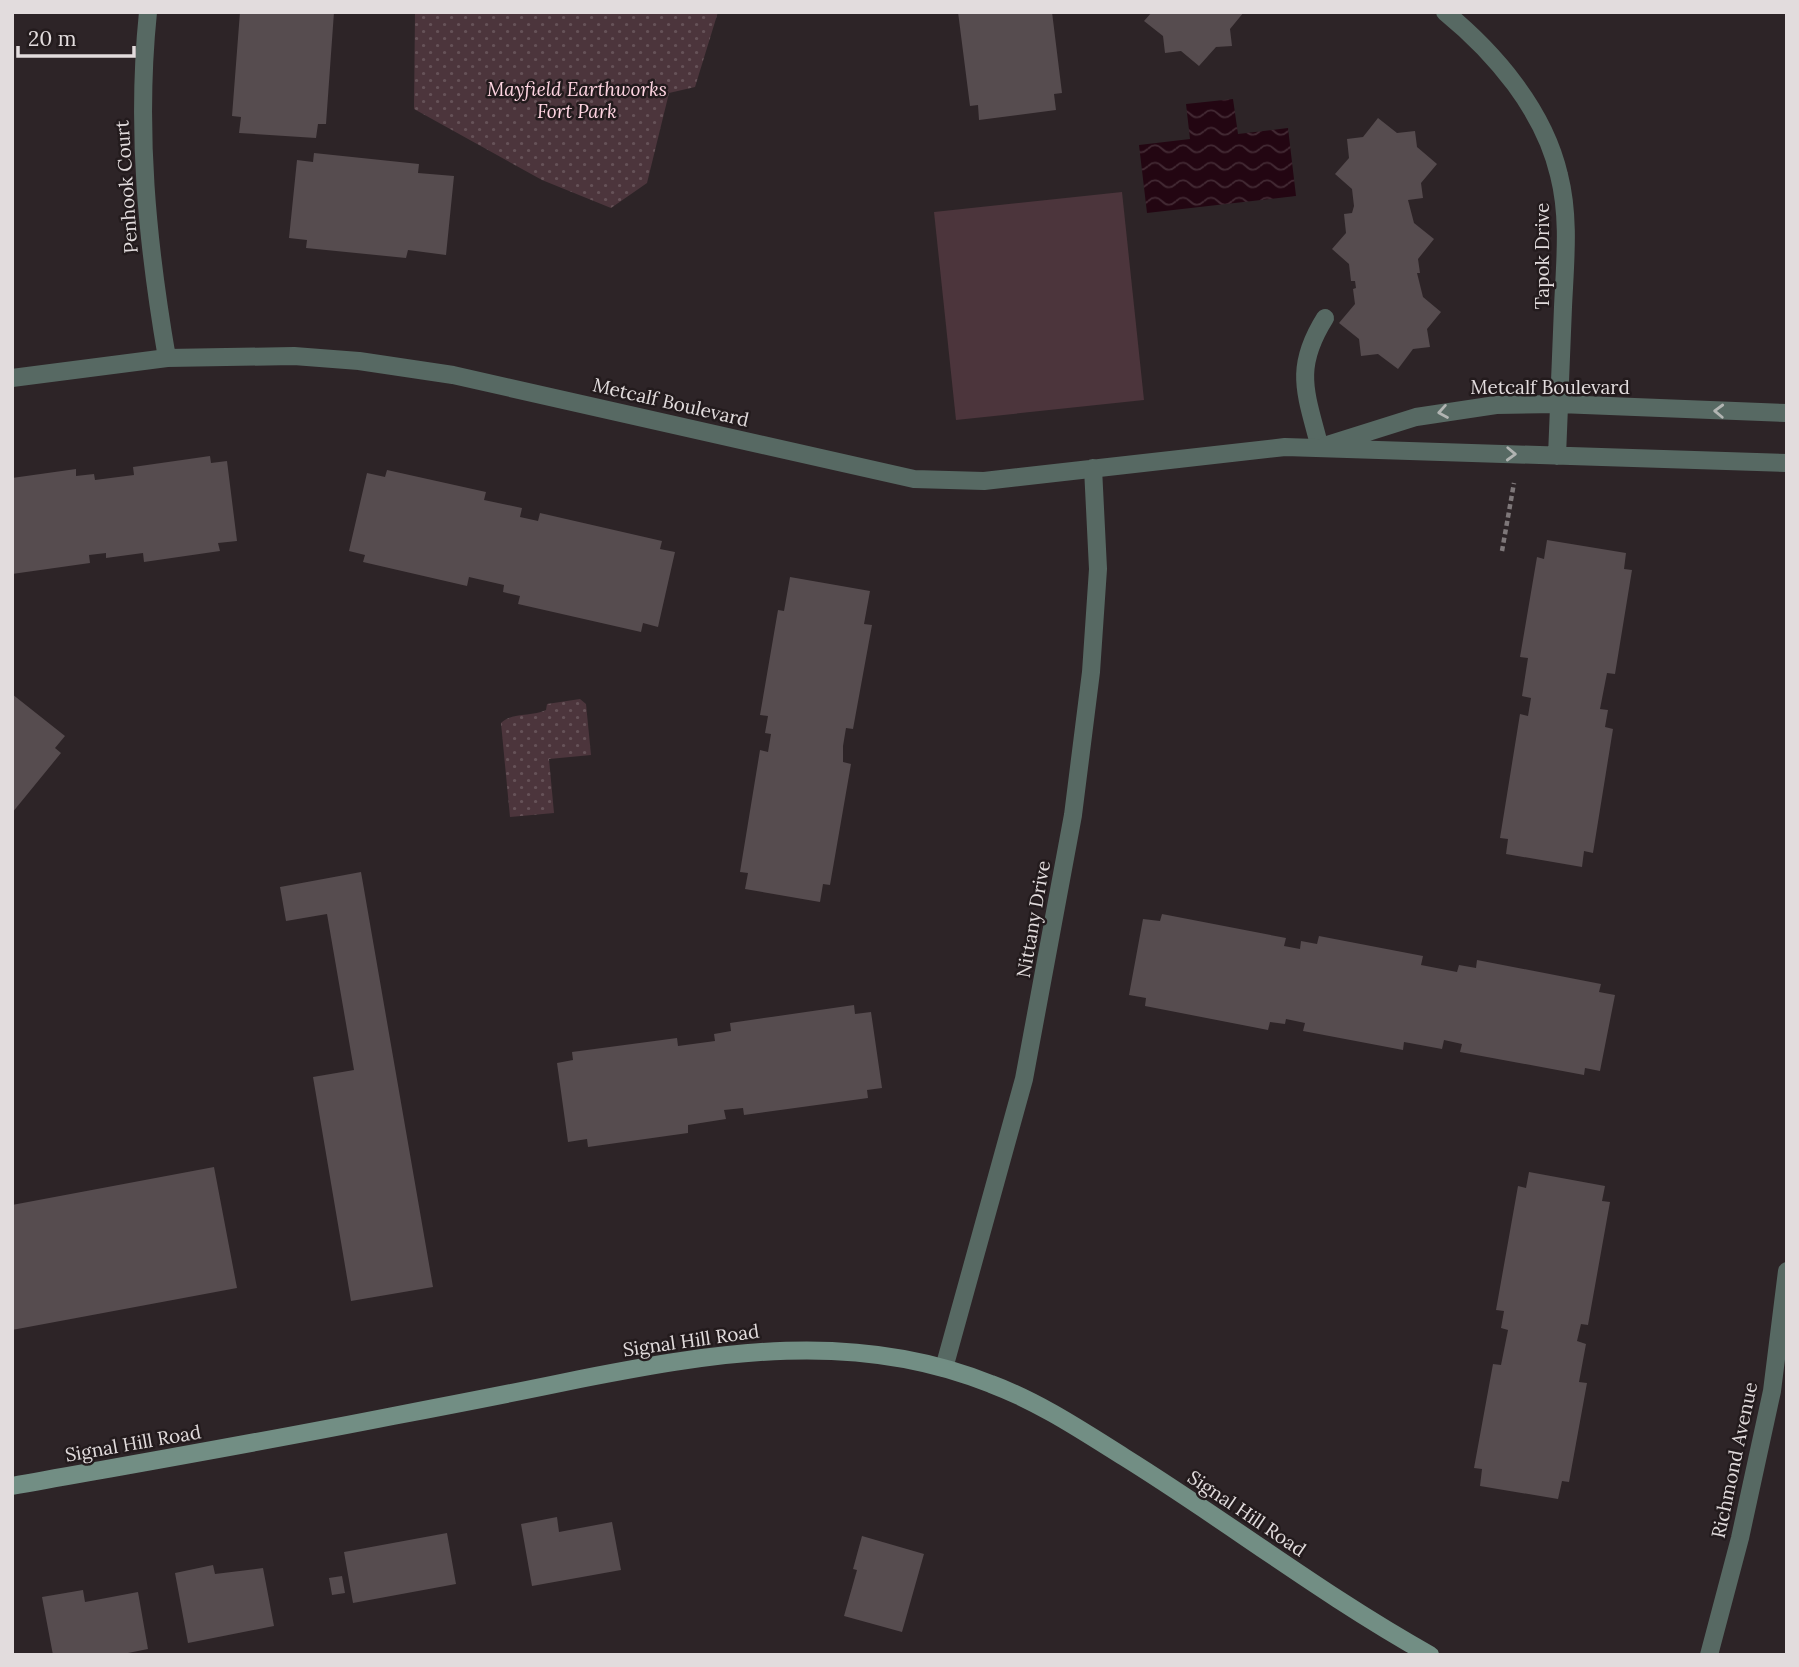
<svg xmlns="http://www.w3.org/2000/svg" width="1799" height="1667" font-family="Lora,serif">
<style>
.grass{fill:url(#grass-dots)}
.pitch{fill:#4c353c}
.water{fill:url(#water-waves)}
.building{fill:#564c4f}
.lines{fill:none;stroke-linecap:round;stroke-linejoin:round}
.path{stroke:#7e7779;stroke-width:4.5;stroke-dasharray:5 3.5;stroke-linecap:butt}
.service{stroke:#576963;stroke-width:18}
.minor{stroke:#576963;stroke-width:18}
.tertiary{stroke:#576963;stroke-width:18}
.secondary{stroke:#728e84;stroke-width:18}
.oneway{stroke:#b1b4b2}
.labels{text-anchor:middle;stroke-width:5;stroke-linejoin:round;paint-order:stroke}
.park-label{font-size:19px;font-style:italic;fill:#fed4e1;stroke:#231b1d}
.street-label{font-size:19px;fill:#e2dcdd;stroke:#231b1d}
</style>
<defs>
<pattern id="grass-dots" width="8" height="8" patternUnits="userSpaceOnUse" patternTransform="scale(1.75)"><rect width="8" height="8" fill="#4c353c"/><path d="M2 2h.1M6 6h.1" fill="none" stroke="#665258" stroke-width="1.8" stroke-linecap="round"/></pattern>
<pattern id="water-waves" width="16" height="10" patternUnits="userSpaceOnUse" patternTransform="scale(1.75)"><rect width="16" height="10" fill="#230612"/><path d="M0 5q4-4 8 0t8 0" fill="none" stroke="#432a34"/></pattern>
</defs>
<rect width="100%" height="100%" fill="#2d2427"/>
<path class="grass" d="M415,12H718L695,87L669,93L647,183L611,208L542,180L414,109Z
M580,699L586,704L591,755L549,759L554,813L510,817L501,723C512,712 532,717 546,710L547,704Z"/>
<path class="pitch" d="M1122,192L1144,400L956,420L934,212Z"/>
<path class="water" d="M1233,99L1238,134L1288,128L1296,196L1147,213L1139,145L1190,139L1186,104Z"/>
<path class="building" d="M240,12H334L326,124H318L316,138L239,133L241,117L232,116Z
M958,12H1052L1062,93L1054,94L1056,110L979,120L978,105L970,106Z
M1152,12H1244L1230,29L1232,46L1216,47L1199,66L1181,51L1165,53L1163,36L1144,21Z
M1378,118L1397,133L1415,131L1417,147L1437,164L1421,183L1423,198L1408,200L1414,223L1434,239L1418,259L1420,273H1417L1423,297L1441,312L1427,329L1430,347L1413,349L1398,369L1378,354L1361,356L1359,339L1339,323L1355,304L1353,289L1356,288L1355,281H1351L1349,264L1332,249L1346,233L1344,214L1352,213L1354,206L1352,189L1335,174L1349,158L1347,139L1363,137Z
M314,153L419,164L418,173L454,176L446,255L408,250L406,258L306,248L307,240L289,238L297,160L313,162Z
M210,456L211,463L227,461L237,541L218,543L220,551L144,562L143,553L106,558V553L89,555L90,563L12,574V478L76,469V476L94,474L95,480L134,475L133,467Z
M387,470L486,492L484,500L522,508L520,517L538,521L540,513L662,541L660,549L675,552L658,627L643,623L641,632L518,604L520,596L503,592L504,585L469,577L467,586L363,562L365,555L349,551L367,473L385,477Z
M1547,540L1626,553L1624,569L1632,570L1615,674L1607,673L1600,709L1608,710L1605,727L1613,729L1593,853L1584,851L1582,867L1506,854L1508,839L1500,838L1520,714L1528,716L1531,698L1522,696L1528,658L1520,657L1537,557L1544,559Z
M790,577L870,591L864,624L872,625L853,729L846,728L843,746V762L851,764L830,885L823,884L820,902L745,889L748,873L740,872L760,750L768,752L771,734L765,733L768,716L760,715L778,610L784,611Z
M12,694L65,736L55,748L61,753L12,813Z
M361,872L433,1287L351,1301L313,1077L354,1070L327,914L286,921L280,887Z
M1162,914L1286,938L1284,946L1300,949L1301,941L1317,944L1319,936L1423,956L1421,965L1457,972L1459,965L1476,968L1477,960L1601,984L1599,992L1615,995L1600,1071L1585,1068L1584,1075L1460,1052L1462,1044L1444,1040L1442,1049L1404,1042L1403,1050L1303,1031L1305,1023L1286,1019L1285,1024L1270,1022L1268,1030L1145,1006L1146,998L1129,995L1143,919L1160,921Z
M854,1005L855,1014L871,1012L882,1088L867,1090L868,1098L744,1115L743,1108L724,1110L726,1119L688,1125V1133L588,1147L587,1139L568,1142L557,1063L573,1060L572,1052L677,1038L678,1046L715,1041L714,1034L731,1031L730,1023Z
M214,1167L237,1288L12,1330V1205Z
M1529,1172L1605,1186L1602,1201L1610,1202L1588,1325L1581,1324L1577,1341L1586,1344L1579,1382L1587,1383L1569,1482L1562,1481L1558,1499L1480,1486L1482,1469L1474,1468L1493,1364L1501,1365L1508,1330L1501,1328L1504,1311L1496,1310L1518,1186L1526,1188Z
M557,1517L559,1532L612,1522L621,1570L532,1586L521,1524Z
M447,1533L456,1584L353,1603L344,1552Z
M862,1536L924,1554L902,1632L844,1616L857,1570L853,1569Z
M213,1565L215,1574L263,1568L274,1626L188,1643L175,1573Z
M342,1576L345,1593L332,1595L329,1578Z
M83,1590L85,1602L138,1592L148,1649L118,1655H53L42,1597Z"/>
<g class="lines">
<path class="path" d="M1502,551L1514,483"/>
<path class="service" d="M1320,448C1306,393 1293,369 1325,318"/>
<path class="minor" d="M148,12C136,129 147,242 167,358
M1445,12C1495,53 1544,110 1559,175C1570,218 1565,263 1563,307C1561,357 1559,406 1557,456
M12,378L167,358L294,356L359,361L453,375L914,479L984,481L1285,447L1787,463
M1327,445L1416,417L1496,405L1559,404L1787,413
M944,1368L1024,1079L1073,815L1091,672L1098,569L1093,468"/>
<path class="tertiary" d="M1709,1655L1740,1538L1772,1391L1787,1271"/>
<path class="secondary" d="M12,1486C140,1463 267,1441 393,1416C456,1404 518,1392 580,1379C718,1352 855,1329 991,1384C1039,1402 1081,1430 1124,1457C1227,1521 1324,1596 1430,1655"/>
</g>
<defs><path id="oneway-chevron" d="M-2-3.5L2.5 0L-2 3.5" fill="none" stroke-width="1.6" stroke-linecap="round" stroke-linejoin="round" transform="scale(1.75)"/></defs>
<g class="oneway">
<use href="#oneway-chevron" transform="translate(1719 411) rotate(-178)"/>
<use href="#oneway-chevron" transform="translate(1443 412) rotate(170)"/>
<use href="#oneway-chevron" transform="translate(1511 454) rotate(2)"/>
</g>
<g class="labels">
<g class="park-label">
<text x="577" y="96">Mayfield Earthworks<tspan x="577" dy="22">Fort Park</tspan></text>
</g>
<g class="street-label">
<text transform="translate(126 187) rotate(-94)" y="7">Penhook Court</text>
<text transform="translate(1542 256) rotate(-90)" y="7">Tapok Drive</text>
<text x="1550" y="394">Metcalf Boulevard</text>
<text transform="translate(671 402) rotate(13)" y="7">Metcalf Boulevard</text>
<text transform="translate(1033 919) rotate(-80)" y="7">Nittany Drive</text>
<text transform="translate(691 1340) rotate(-8)" y="7">Signal Hill Road</text>
<text transform="translate(133 1443) rotate(-10)" y="7">Signal Hill Road</text>
<text transform="translate(1734 1460) rotate(-78)" y="7">Richmond Avenue</text>
<text transform="translate(1247 1513) rotate(34)" y="7">Signal Hill Road</text>
</g>
</g>
<rect width="1799" height="1667" fill="none" stroke="#e2dcdd" stroke-width="28"/>
<path d="M18 46v10h116v-10" fill="none" stroke="#e2dcdd" stroke-width="3.5"/>
<text x="28" y="46" font-size="21" fill="#e2dcdd" stroke="#231b1d" stroke-width="5" paint-order="stroke">20 m</text>
</svg>
